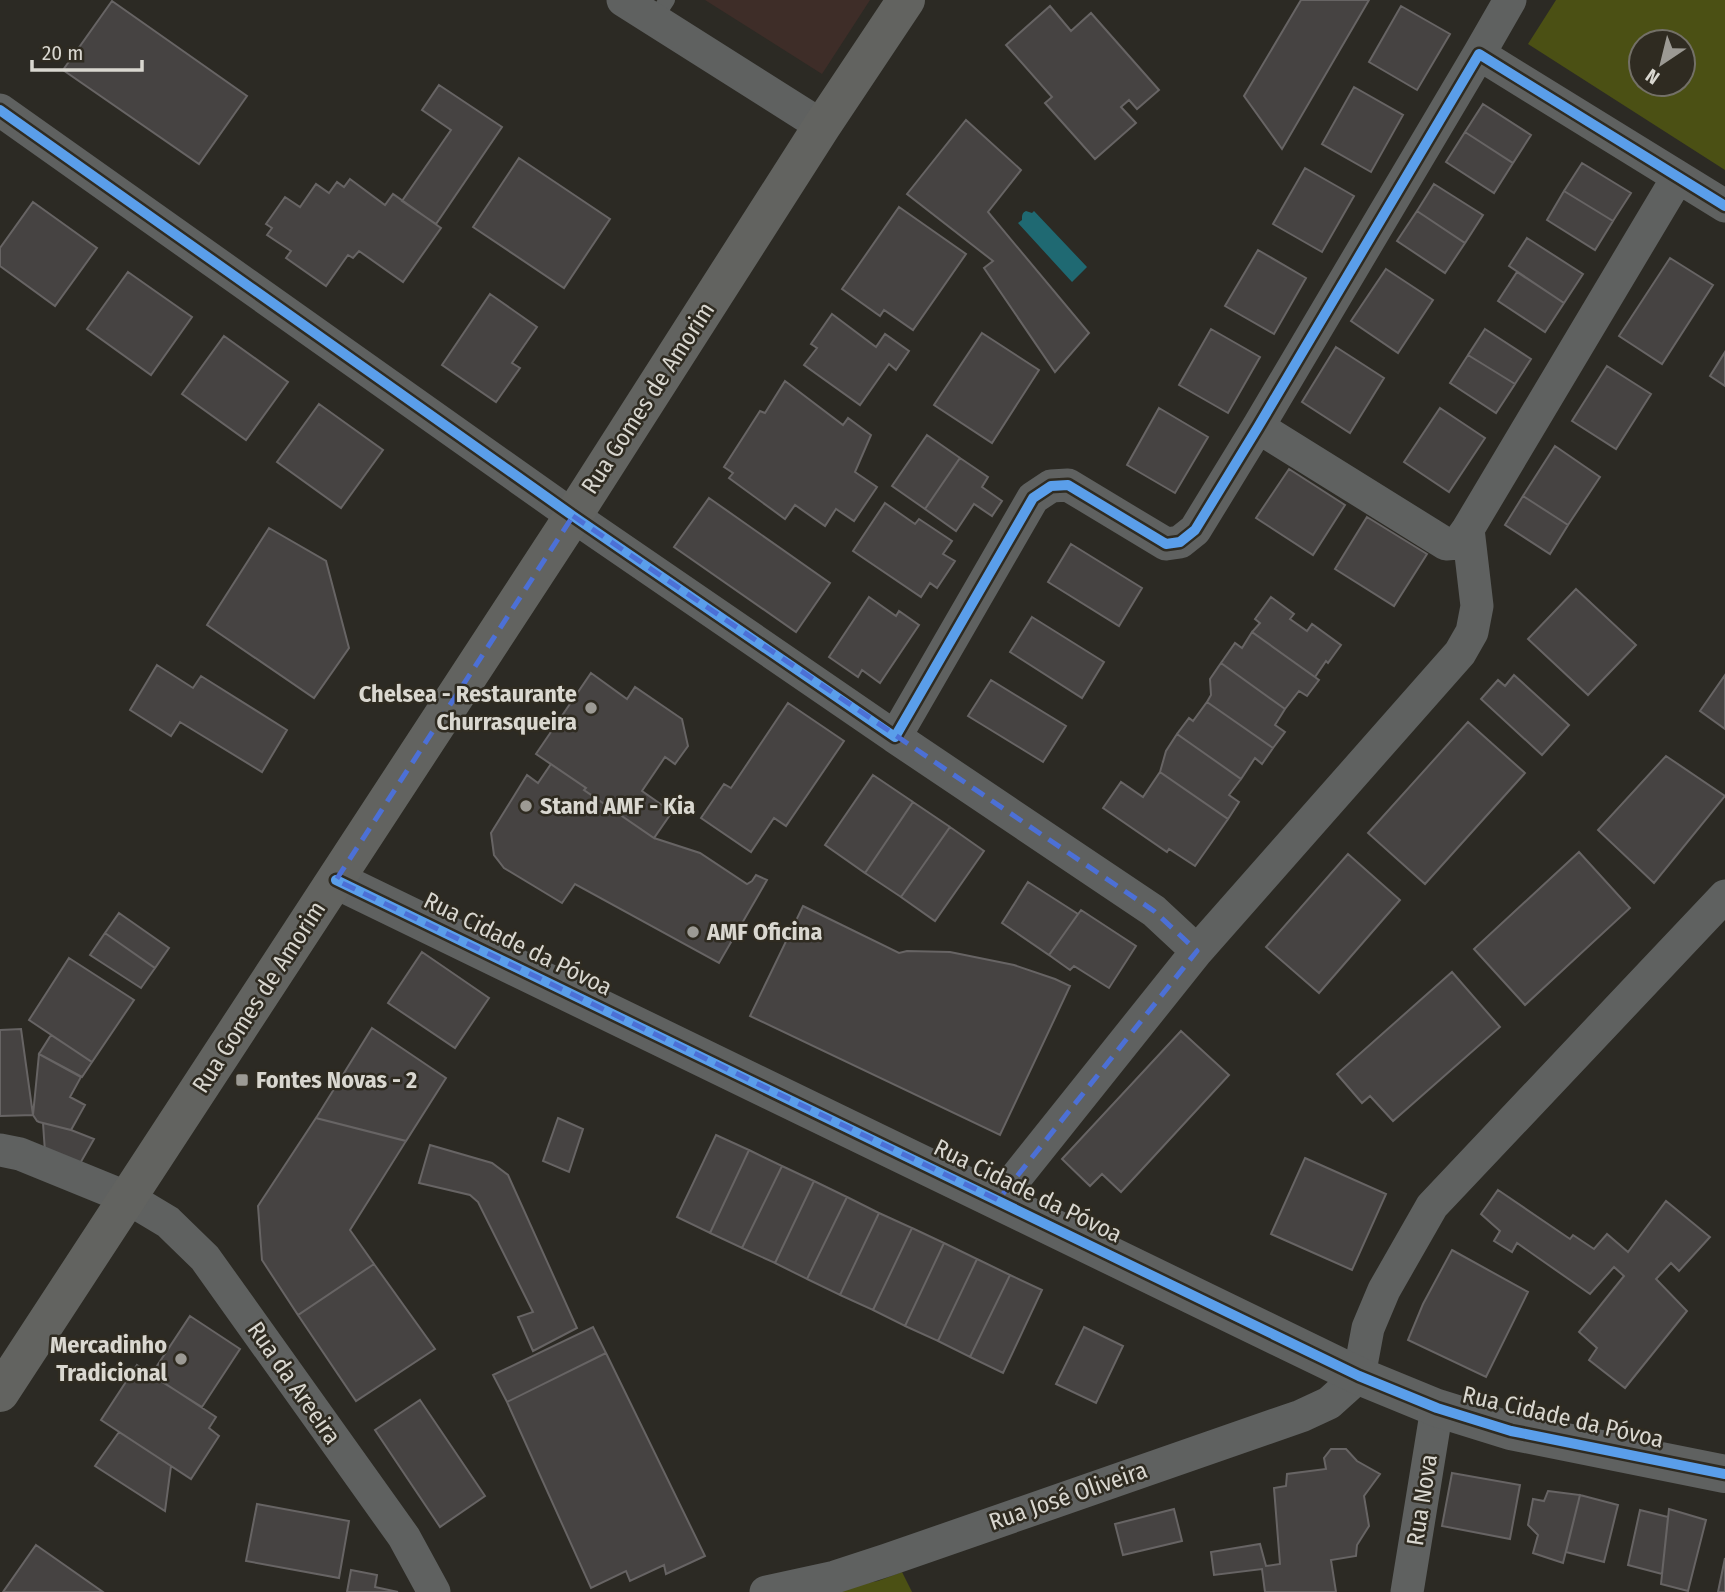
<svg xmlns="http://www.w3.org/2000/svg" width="1725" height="1592" font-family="'Fira Sans Condensed',sans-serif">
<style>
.commercial{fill:#3e2d28}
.green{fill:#4b5014;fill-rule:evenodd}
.water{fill:#1f6972}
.building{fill:#464342;stroke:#676464;stroke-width:2}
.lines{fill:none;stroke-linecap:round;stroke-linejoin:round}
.service{stroke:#5f6160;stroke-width:16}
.minor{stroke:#5f6160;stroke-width:33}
.tertiary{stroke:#5f6160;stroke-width:38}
.secondary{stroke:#626360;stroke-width:38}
.cycleway-casing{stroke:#2f2b21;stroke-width:15}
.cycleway{stroke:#5a9eea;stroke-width:10}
.marked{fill:none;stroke:#4c70d6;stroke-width:5;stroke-dasharray:14 9;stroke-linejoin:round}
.poi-dot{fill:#9c9a94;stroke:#2f2b21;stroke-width:2.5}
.labels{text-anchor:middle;stroke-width:5;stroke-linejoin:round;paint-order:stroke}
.street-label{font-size:24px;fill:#d9d7d0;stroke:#2f2b21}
.poi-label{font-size:24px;font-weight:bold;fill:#d9d7d0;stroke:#2f2b21;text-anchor:start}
</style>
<rect width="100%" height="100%" fill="#2c2a24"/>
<path class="commercial" d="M705,0H870L822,74Z"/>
<path class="green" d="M1556,0H1725V170L1528,44ZM1641,42H1683V84H1641Z
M902,1572L912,1592H823L878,1581Z"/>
<path class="water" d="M1026,211L1032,213L1034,211L1087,267L1072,282L1018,223L1022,220C1022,215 1022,213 1026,211Z"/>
<path class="building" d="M1301,0H1369L1282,149L1244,96Z
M112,1L247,96L199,164L63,70Z
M1050,6L1071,31L1091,13L1159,90L1137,109L1129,100L1121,107L1136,123L1095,159L1045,103L1052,97L1006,45Z
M1401,6L1450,34L1417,90L1369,62Z
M439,85L502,127L436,224L402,201L451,130L422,110Z
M1354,87L1403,115L1371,172L1322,144Z
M1483,104L1531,135L1513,163L1465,132Z
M966,120L1021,170L988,212L1089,333L1055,372L984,268L993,261L907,194Z
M1465,132L1513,163L1494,193L1446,162Z
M519,158L610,219L564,288L473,227Z
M1582,163L1631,193L1613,221L1564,191Z
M1305,168L1354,196L1322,252L1273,224Z
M350,179L385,205L393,194L441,228L403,282L359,251L353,258L348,255L326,286L286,258L291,251L267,235L272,228L266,224L285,197L300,207L316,184L329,193L337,182L344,187Z
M1434,184L1483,215L1465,243L1417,211Z
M1564,191L1613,221L1595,250L1547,220Z
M33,202L97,248L55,306L0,266V248Z
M899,207L966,254L913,330L884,310L880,316L842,289Z
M1417,211L1465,243L1445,273L1397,241Z
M1527,238L1583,274L1564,303L1509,266Z
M1258,250L1306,278L1274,334L1225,306Z
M1670,258L1713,285L1662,364L1619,336Z
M1386,269L1433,300L1398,353L1351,321Z
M128,272L192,317L151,375L87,329Z
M1517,272L1564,303L1545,332L1498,301Z
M490,294L537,327L512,363L520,368L496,402L442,365Z
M832,314L876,347L885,334L909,351L896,370L889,364L860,405L804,365L817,348L811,344Z
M1211,329L1260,357L1228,413L1179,385Z
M1485,329L1531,359L1515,384L1468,355Z
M982,333L1039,370L992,443L934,405Z
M224,336L288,382L246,440L182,394Z
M1336,347L1384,378L1350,433L1302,402Z
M1725,352V386L1710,376Z
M1468,355L1515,384L1496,413L1450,383Z
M1607,366L1651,394L1616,449L1572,421Z
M785,381L843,425L848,418L871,435L855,472L877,487L854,521L836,509L825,526L795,505L785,519L729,478L733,473L724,467L760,411L765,413Z
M319,404L383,450L341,508L277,462Z
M1159,408L1208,437L1175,493L1127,465Z
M1440,408L1485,438L1449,492L1404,462Z
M927,435L960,458L925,509L892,486Z
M1555,446L1600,477L1568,525L1523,496Z
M960,458L988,477L982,487L1002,501L992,516L974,504L956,531L925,509Z
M1289,469L1345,505L1313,555L1256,518Z
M1523,496L1568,525L1550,554L1505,525Z
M709,498L830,583L796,632L674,547Z
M885,503L915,524L919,519L952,541L943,554L955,561L937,588L930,583L921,597L853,551Z
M1367,517L1427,554L1394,606L1335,569Z
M269,528L326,561L349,648L314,698L207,625Z
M1071,544L1142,588L1119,626L1048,582Z
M1576,589L1636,645L1588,695L1528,639Z
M869,597L896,616L899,611L919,625L880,683L862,670L858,677L829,657Z
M1271,597L1294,614L1290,619L1307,631L1312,624L1341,645L1328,663L1326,661L1315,677L1252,632L1260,623L1255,619Z
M1032,617L1104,662L1082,698L1010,652Z
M1252,632L1319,680L1307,696L1299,691L1285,709L1221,663L1235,643L1242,648Z
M1221,663L1285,709L1275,725L1285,732L1273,748L1207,702L1211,695L1210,679Z
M157,665L193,688L201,676L287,730L262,772L180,722L171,736L130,710Z
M591,673L627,699L635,687L682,719L688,746L675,764L665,757L642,791L672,812L654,838L584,790L586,788L536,754Z
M1514,675L1569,725L1542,755L1481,699L1498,680L1505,686Z
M1725,675V729L1700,711Z
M991,680L1066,726L1043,762L968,716Z
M1207,702L1273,748L1262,764L1255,758L1241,779L1177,734L1189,718L1193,721Z
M788,703L844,741L786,826L774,818L751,852L701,818L724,784L731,788Z
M1468,722L1525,773L1425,884L1368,833Z
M1177,734L1241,779L1229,795L1239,802L1228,819L1160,772L1166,751Z
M1666,756L1725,796L1654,883L1598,830Z
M551,764L586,788L584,790L654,838L700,853L747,884L752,881L756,875L767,880L719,963L575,884L562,903L504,868L494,855L491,833L527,775L538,783Z
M1160,772L1228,819L1195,866L1169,849L1167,852L1103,808L1121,782L1143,797Z
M873,775L913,802L865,873L825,845Z
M913,802L950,827L901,897L865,873Z
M950,827L984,851L935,921L901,897Z
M1579,852L1630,908L1525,1005L1474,949Z
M1348,854L1400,900L1319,993L1266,947Z
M1028,882L1078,914L1049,955L1002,923Z
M803,906L899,953L907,951L950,952L1014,965L1055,979L1070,986L1000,1135L750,1016Z
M1081,910L1136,946L1109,988L1074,966L1070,970L1049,955Z
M119,913L169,948L155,968L105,933Z
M105,933L155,968L141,988L90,955Z
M422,952L489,998L455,1048L388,1003Z
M69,958L134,1000L92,1062L29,1020Z
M1452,972L1500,1027L1393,1121L1370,1096L1362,1103L1337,1074Z
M372,1028L446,1078L406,1141L316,1118Z
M21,1029L33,1115L0,1116V1030Z
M1181,1031L1229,1075L1121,1192L1102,1174L1090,1186L1062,1159Z
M51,1035L92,1062L82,1077L39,1054Z
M39,1054L81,1077L70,1097L85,1105L71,1130L39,1122L37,1121L33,1115Z
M316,1118L406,1141L350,1230L374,1264L298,1315L262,1260L258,1206Z
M558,1118L583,1129L569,1172L543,1161Z
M43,1123L71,1130L94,1139L78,1167L45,1152Z
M716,1135L749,1150L710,1233L677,1217Z
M430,1145L492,1163L508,1175L577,1328L533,1351L518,1317L533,1312L478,1202L470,1195L419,1183Z
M749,1150L782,1166L742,1248L710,1233Z
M1305,1158L1386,1194L1352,1270L1271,1234Z
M782,1166L814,1181L775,1263L742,1248Z
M814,1181L847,1197L807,1279L775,1263Z
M1498,1190L1570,1239L1573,1235L1594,1249L1607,1234L1628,1252L1666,1201L1710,1237L1679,1271L1671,1263L1656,1279L1687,1311L1625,1388L1589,1360L1597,1348L1579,1332L1624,1276L1614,1267L1590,1294L1517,1243L1512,1252L1494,1241L1500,1231L1481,1214Z
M847,1197L879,1213L840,1295L807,1279Z
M879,1213L912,1228L873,1310L840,1295Z
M912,1228L944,1243L905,1326L873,1310Z
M944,1243L977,1259L938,1341L905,1326Z
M1452,1250L1528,1292L1486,1377L1408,1340L1423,1304Z
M977,1259L1010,1275L970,1357L938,1341Z
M374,1264L435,1349L356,1401L298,1315Z
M1010,1275L1042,1290L1003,1373L970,1357Z
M190,1316L240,1349L202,1407L151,1375Z
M593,1327L606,1353L507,1402L493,1375Z
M1084,1327L1123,1346L1096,1403L1056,1384Z
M606,1353L705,1556L666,1574L664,1565L630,1581L626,1571L591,1588L507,1402Z
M137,1365L216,1417L209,1428L219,1436L191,1479L101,1420Z
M420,1400L485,1496L440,1527L375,1430Z
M119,1432L171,1466L165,1511L95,1466Z
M1331,1449H1346L1357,1461L1380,1474L1364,1496L1369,1526L1357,1545L1356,1556L1331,1560L1336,1592H1265L1262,1569L1214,1575L1211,1552L1260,1544L1266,1566L1280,1564L1274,1488L1286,1486L1287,1474L1326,1469L1324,1458Z
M1452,1473L1520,1485L1510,1539L1442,1526Z
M1548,1491L1580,1495L1563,1563L1533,1553L1538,1535L1528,1525L1533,1499L1544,1501Z
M1580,1495L1618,1505L1604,1562L1566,1552Z
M257,1504L349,1521L339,1578L246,1561Z
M1174,1509L1182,1541L1123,1555L1115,1524Z
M1669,1509L1706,1520L1688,1591L1661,1584Z
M1640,1510L1668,1517L1662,1574L1628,1565Z
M36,1545L103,1592H3Z
M1725,1558V1592H1718Z
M351,1570L377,1575L375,1587L398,1592H347Z"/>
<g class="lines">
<path class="service" d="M654,20L667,0"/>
<path class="minor" d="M623,0L822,126
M1479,54L1510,0
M0,110L573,516L895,737L1033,498L1051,486L1068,485L1166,544L1180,542L1195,530L1258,427L1479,54L1725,206
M1258,427L1446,544L1458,543L1468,529L1678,177
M895,737L1154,911L1197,951
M0,1150L20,1154L128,1198L168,1222L205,1258L404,1537L434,1592
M998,1200L1197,951L1460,653L1472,632L1477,606L1468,529
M766,1592L835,1577L887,1560L1301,1416L1329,1403L1359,1376L1368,1328L1384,1290L1432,1206L1725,896
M1407,1592L1437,1408"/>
<path class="tertiary" d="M336,880L1359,1376L1437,1408L1511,1431L1725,1474"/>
<path class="secondary" d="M0,1393L573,516L822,126L906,0"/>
<g class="cycleway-casing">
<path id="cycleway" d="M0,110L573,516L895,737L1033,498L1051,486L1068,485L1166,544L1180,542L1195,530L1258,427L1479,54L1725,206
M336,880L1359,1376L1437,1408L1511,1431L1725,1474"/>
</g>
<use href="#cycleway" class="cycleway"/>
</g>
<path class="marked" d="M573,516L1154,911L1197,951L998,1200L336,880Z"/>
<g class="poi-dot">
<circle cx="591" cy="708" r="7"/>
<circle cx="526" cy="806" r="7"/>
<circle cx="693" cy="932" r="7"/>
<rect x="235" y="1073" width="14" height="14" rx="3.5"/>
<circle cx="181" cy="1359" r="7"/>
</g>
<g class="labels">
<g class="street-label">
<text transform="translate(648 398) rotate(-57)" y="8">Rua Gomes de Amorim</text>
<text transform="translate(518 944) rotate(26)" y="8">Rua Cidade da Póvoa</text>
<text transform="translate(259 997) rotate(-57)" y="8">Rua Gomes de Amorim</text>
<text transform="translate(1028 1191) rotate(26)" y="8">Rua Cidade da Póvoa</text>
<text transform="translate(294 1383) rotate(55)" y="8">Rua da Areeira</text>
<text transform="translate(1563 1417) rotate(13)" y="8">Rua Cidade da Póvoa</text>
<text transform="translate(1068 1496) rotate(-19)" y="8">Rua José Oliveira</text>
<text transform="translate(1422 1500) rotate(-81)" y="8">Rua Nova</text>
</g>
<g class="poi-label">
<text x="577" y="702" text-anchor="end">Chelsea - Restaurante<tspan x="577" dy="28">Churrasqueira</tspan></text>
<text x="540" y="814">Stand AMF - Kia</text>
<text x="707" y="940">AMF Oficina</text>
<text x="256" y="1088">Fontes Novas - 2</text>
<text x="167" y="1353" text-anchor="end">Mercadinho<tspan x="167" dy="28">Tradicional</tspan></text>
</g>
</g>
<g transform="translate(1662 63) rotate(215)"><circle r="33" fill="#2f2b21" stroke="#737067" stroke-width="2"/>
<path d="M0-5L12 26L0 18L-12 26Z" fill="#9c9a94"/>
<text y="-10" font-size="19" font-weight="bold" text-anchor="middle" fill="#d9d7d0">N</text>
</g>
<path d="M32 60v10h110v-10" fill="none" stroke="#d9d7d0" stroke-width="3.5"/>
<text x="42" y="60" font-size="21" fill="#d9d7d0" stroke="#2f2b21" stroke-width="5" paint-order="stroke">20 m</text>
</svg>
